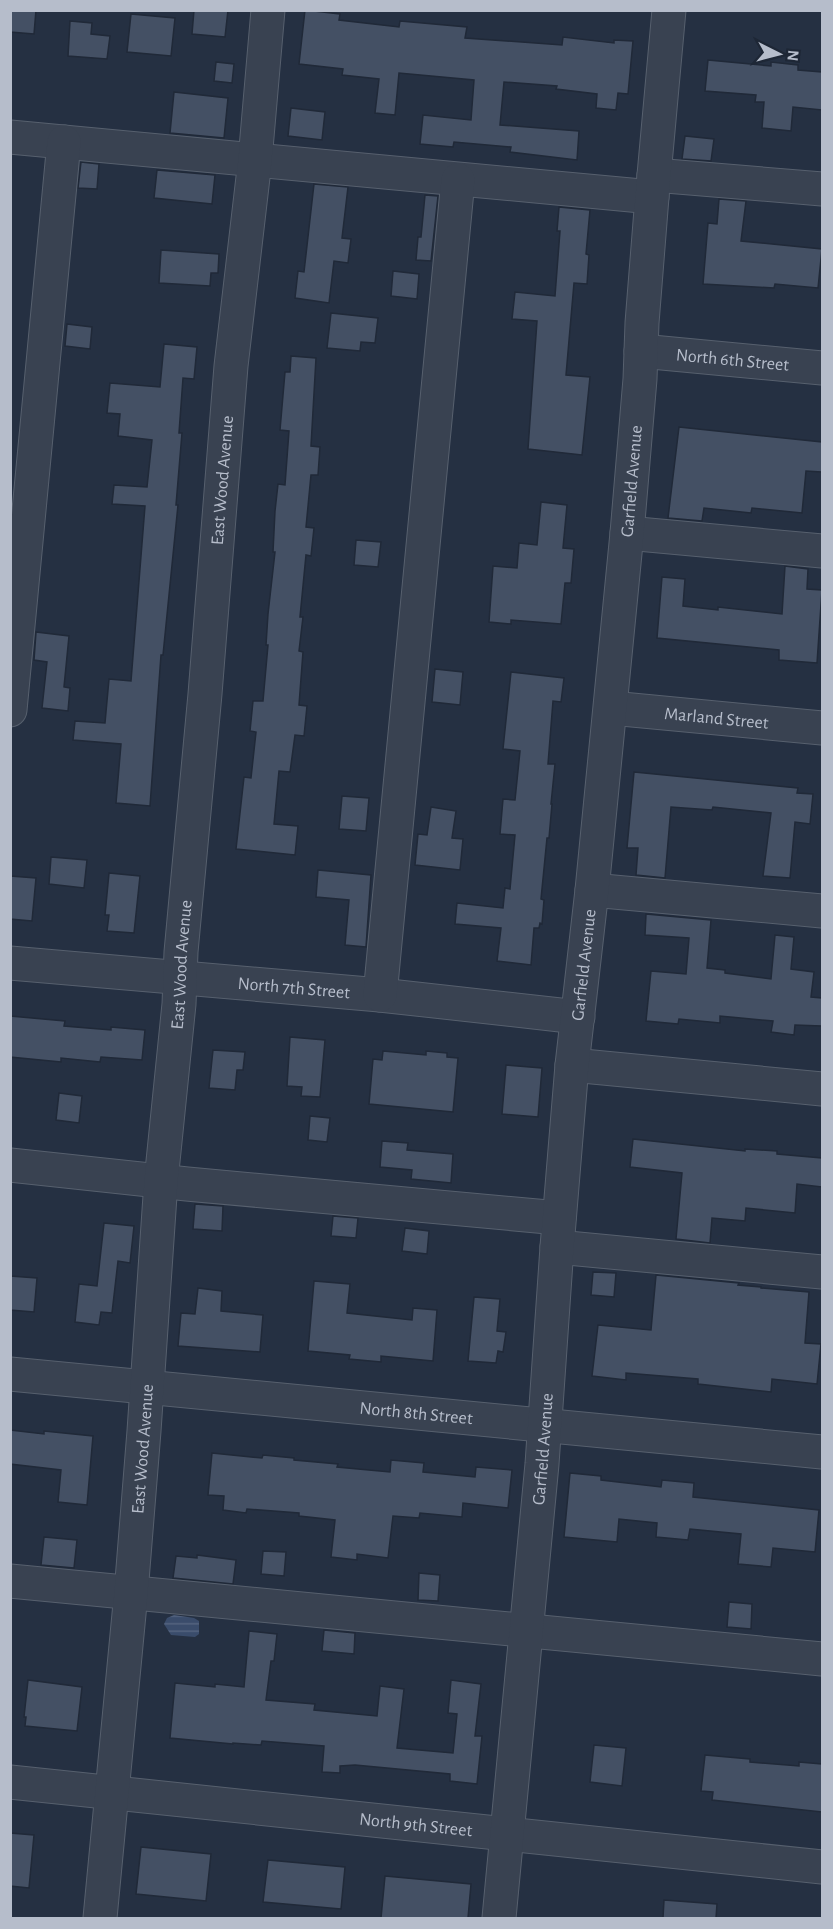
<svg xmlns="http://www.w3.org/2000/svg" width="833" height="1929" font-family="'Alegreya Sans',sans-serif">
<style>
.water{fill:url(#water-rules)}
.building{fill:#445064;stroke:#202938;stroke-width:1.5}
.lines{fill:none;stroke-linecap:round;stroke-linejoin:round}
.minor-casing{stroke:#57606e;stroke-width:35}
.minor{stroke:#394251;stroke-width:33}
.labels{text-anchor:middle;stroke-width:5;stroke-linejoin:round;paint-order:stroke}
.street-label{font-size:18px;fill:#b6bdcb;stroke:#1e2736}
</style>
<defs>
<pattern id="water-rules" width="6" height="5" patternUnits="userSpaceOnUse" patternTransform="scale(1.5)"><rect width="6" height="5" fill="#3a4c6b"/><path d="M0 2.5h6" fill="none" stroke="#54647f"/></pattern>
</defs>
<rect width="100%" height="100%" fill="#253042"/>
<path class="water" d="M174,1615L194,1618L199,1621V1634L195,1637L171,1635L164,1624L167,1618Z"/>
<path class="building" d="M10,10H36L34,34L10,32Z
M194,10H228L225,37L192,34Z
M305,10L340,14L339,20L399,27L400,21L467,27L465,38L562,45L563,37L614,43V40L633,41L628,94L618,93L616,110L596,108L597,94L556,89L557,86L504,82L500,125L579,131L577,160L510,152L511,147L454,142L453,147L420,144L423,115L471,120L474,80L399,73L395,115L375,113L379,79L342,75L343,69L299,64Z
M131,14L175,18L171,56L127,52Z
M70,21L92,23L91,34L110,36L107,59L68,56Z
M708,60L771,66V62L798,65V70L822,72V110L793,107L791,131L762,128L764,102H755L756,95L705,91Z
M216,62L234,64L232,83L214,81Z
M174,92L228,98L224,138L170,133Z
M291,108L325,112L322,140L288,136Z
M685,136L714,139L711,161L682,159Z
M81,162L99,164L97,189L78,188Z
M157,170L215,175L212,204L154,198Z
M314,184L348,187L342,238L351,239L348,263L334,261L329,303L295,298L298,271L304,272Z
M425,195L438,196L431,261L416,260L418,237H421Z
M719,199L746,201L741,241L822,249L818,288L775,284L774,288L703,284L708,223L717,224Z
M559,207L590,210L586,254L589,255L587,284L574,283L566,375L590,377L582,455L528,449L537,321L512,319L515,292L555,296L560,231H557Z
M161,250L219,254L218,273H211L210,286L159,283Z
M393,271L419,274L417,299L391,296Z
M331,313L378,318L375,343L361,342L360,351L327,348Z
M67,324L92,327L90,349L65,346Z
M164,344L197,347L194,379L183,378L179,433H182L176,505H178L163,655H161L150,806L116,803L121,744L73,740L75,721L105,723L109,679L131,681L145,506L112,504L114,485L147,487L152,440L118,436L120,414L107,413L110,383L160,387Z
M291,356L316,358L311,446L320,447L318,475H311L306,527L314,528L311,556L306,555L300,617H303L299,651L303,652L299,705L307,706L304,736L295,735L290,772L279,771L274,824L298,826L295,855L236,849L244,777L251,778L256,732L250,731L253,701H263L268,645H266L268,614L275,552H273L275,511L278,484L285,485L289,431L280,430L285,372H290Z
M679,427L822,442V472L806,471L802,513L752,508L751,513L704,508L702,521L668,518Z
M541,502L567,505L563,548L574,549L571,583H565L561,624L511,620V624L489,622L493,566L517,568L519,543L537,545Z
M356,540L381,542L378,567L354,565Z
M785,566L808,569L807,589L822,590L817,663L779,660V650L657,638L662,577L685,579L683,606L718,610V607L782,614Z
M36,632L69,636L64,687L70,688L68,711L42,708L47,662L34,660Z
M435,669L463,672L460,705L432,702Z
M511,672L564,678L561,702L553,701L548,764H555L551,804H552L549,838H547L541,899L544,900L542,924L540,923L539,928H534L531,965L497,961L501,928L455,924L457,903L503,908L505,888L510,889L515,835L500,834L503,799L515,800L520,751L503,749Z
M634,772L798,788L797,793L813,794L810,824L795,822L790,878L763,876L771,813L713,807L712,810L671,807L665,878L636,875L638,848H627Z
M342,796L369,798L366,831L339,829Z
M431,807L456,811L452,838L463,839L460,870L415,865L418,834L427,835Z
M51,857L87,860L84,888L49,884Z
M318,870L371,875L366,947L345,945L349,900L316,897Z
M109,873L140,876L134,933L107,931L109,915H105Z
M10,876L36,878L32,921L10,919Z
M646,914L711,920L707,968L725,970V973L771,979L775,935L794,937L791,969L814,972L811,997L822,998V1026L795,1025L794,1035L771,1032L773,1021L720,1016V1023L679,1019L678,1024L646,1021L651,971L686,974L689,938L645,935Z
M10,1016L65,1021L64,1026L111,1030V1027L145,1030L142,1060L101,1057L100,1062L61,1058V1062L10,1057Z
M290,1037L325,1040L320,1097L301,1096L302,1087L287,1086Z
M213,1050L245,1052L243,1070H237L235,1090L209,1088Z
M383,1051L426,1055V1051L447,1053V1057L458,1058L453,1112L369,1104L373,1059L382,1060Z
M506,1065L542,1068L538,1117L502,1114Z
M59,1093L82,1096L79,1123L56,1120Z
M310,1116L330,1118L327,1142L308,1140Z
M633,1139L745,1151V1149L777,1151V1154L822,1158V1187L797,1184L795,1213L746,1208L745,1221L712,1218L710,1243L676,1239L682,1173L630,1167Z
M382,1141L408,1143L407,1150L453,1154L451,1183L411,1179L412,1170L380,1167Z
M195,1204L223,1206L222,1231L193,1229Z
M333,1216L358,1218L356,1238L331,1236Z
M104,1223L134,1226L130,1263L118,1261L112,1313L101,1312L99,1325L75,1322L79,1284L97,1286Z
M405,1228L429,1231L427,1254L402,1251Z
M593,1272L616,1273L614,1297L591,1295Z
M656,1275L739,1283L738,1285L761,1287V1288L809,1292L805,1343L821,1344L817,1384L772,1379L771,1392L698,1384V1379L626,1373V1380L592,1376L598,1325L651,1330Z
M10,1276L37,1278L34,1312L10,1310Z
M314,1281L350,1284L347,1313L412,1320L413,1308L437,1310L433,1361L381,1356V1362L349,1359L350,1355L308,1351Z
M198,1288L222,1291L221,1311L263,1315L260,1352L178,1346L181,1313L195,1314Z
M474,1297L500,1299L497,1331L506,1332L503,1352L498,1351L496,1363L468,1361Z
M10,1430L44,1434V1431L93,1436L87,1505L58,1502L61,1470L10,1464Z
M212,1453L262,1458L263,1455L294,1458V1460L338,1464L337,1467L390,1472L391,1460L424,1463L423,1472L475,1477L476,1467L512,1470L508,1508L463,1503L462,1517L420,1513L419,1518L393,1516L388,1558L357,1554V1560L331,1557L335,1520L299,1516V1513L247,1509L246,1513L223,1510L224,1496L208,1495Z
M570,1473L601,1476V1480L661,1487L662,1480L694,1483L693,1497L819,1510L815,1552L773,1548L771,1567L738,1564L741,1534L690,1529L688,1540L656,1537L657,1523L619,1519L617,1542L564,1537Z
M44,1537L77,1540L74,1568L41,1565Z
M263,1551L286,1552L284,1576L261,1574Z
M197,1555L236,1560L233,1584L173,1578L176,1556L197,1558Z
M419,1573L440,1575L438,1601L418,1600Z
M729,1602L752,1604L751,1629L727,1627Z
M324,1630L355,1633L354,1654L322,1651Z
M249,1631L277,1634L274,1661H271L266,1700L315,1704L314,1710L377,1716L380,1686L404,1689L397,1748L453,1753L457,1714L448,1713L451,1680L481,1684L475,1736H482L477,1784L450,1781V1774L355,1765L340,1766V1773L322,1772L324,1746L262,1741L261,1745L233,1743V1744L170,1738L175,1683L215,1687V1684L244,1687Z
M28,1680L82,1687L77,1731L25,1726L26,1717H24Z
M594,1745L626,1748L622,1786L590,1782Z
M705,1755L750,1759V1762L799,1766V1762L822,1764V1812L712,1800L713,1792L701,1791Z
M10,1833L34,1835L29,1888L10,1886Z
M141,1847L211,1854L206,1901L136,1894Z
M268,1860L345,1867L341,1909L263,1902Z
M385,1876L471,1884L468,1918H381Z
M664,1900L717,1904L716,1918H663Z"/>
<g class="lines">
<g class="minor-casing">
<g id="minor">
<path d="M10,137L652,197"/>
<path d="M654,175L822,189"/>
<path id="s1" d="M641,351L822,368"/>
<path d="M627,533L822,551"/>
<path id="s2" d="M611,708L822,728"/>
<path d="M10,710L64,142"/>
<path d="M592,890L822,911"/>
<path id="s3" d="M10,963L380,995L578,1017"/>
<path d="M380,995L458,180"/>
<path d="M572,1065L822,1089"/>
<path d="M10,1165L187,1184L559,1218"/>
<path d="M557,1247L822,1272"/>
<path id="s4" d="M10,1374L822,1452"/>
<path d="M10,1581L822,1659"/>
<path id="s5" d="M10,1782L822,1867"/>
<path id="s6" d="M100,1918L131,1593L144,1431L161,1181L179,1004L181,952L205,694L231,366L255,160L268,10"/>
<path id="s7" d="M499,1918L542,1464L557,1247L572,1065L592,890L627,533L640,379L642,323L652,197L669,10"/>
</g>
</g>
<use href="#minor" class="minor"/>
</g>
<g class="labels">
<g class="street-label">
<text dy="6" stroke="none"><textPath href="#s1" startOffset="92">North 6th Street</textPath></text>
<text dy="6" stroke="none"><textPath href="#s6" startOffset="1443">East Wood Avenue</textPath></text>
<text dy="6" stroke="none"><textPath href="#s7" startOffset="1443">Garfield Avenue</textPath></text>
<text dy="6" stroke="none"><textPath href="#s2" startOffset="106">Marland Street</textPath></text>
<text dy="6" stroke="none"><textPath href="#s6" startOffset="957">East Wood Avenue</textPath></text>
<text dy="6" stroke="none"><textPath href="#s7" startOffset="957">Garfield Avenue</textPath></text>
<text dy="6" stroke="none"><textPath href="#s3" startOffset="285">North 7th Street</textPath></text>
<text dy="6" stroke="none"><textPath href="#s4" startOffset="408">North 8th Street</textPath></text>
<text dy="6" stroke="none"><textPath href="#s6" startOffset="471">East Wood Avenue</textPath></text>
<text dy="6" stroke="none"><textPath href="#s7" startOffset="471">Garfield Avenue</textPath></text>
<text dy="6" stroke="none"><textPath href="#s5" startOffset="408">North 9th Street</textPath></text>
</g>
</g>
<rect width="833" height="1929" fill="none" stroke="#b6bdcb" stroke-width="24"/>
<g transform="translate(779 54) rotate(96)" stroke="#1e2736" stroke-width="4.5" paint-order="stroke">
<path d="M0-4.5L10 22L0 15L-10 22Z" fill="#b6bdcb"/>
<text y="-9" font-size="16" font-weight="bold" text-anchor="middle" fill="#b6bdcb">N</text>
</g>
</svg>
